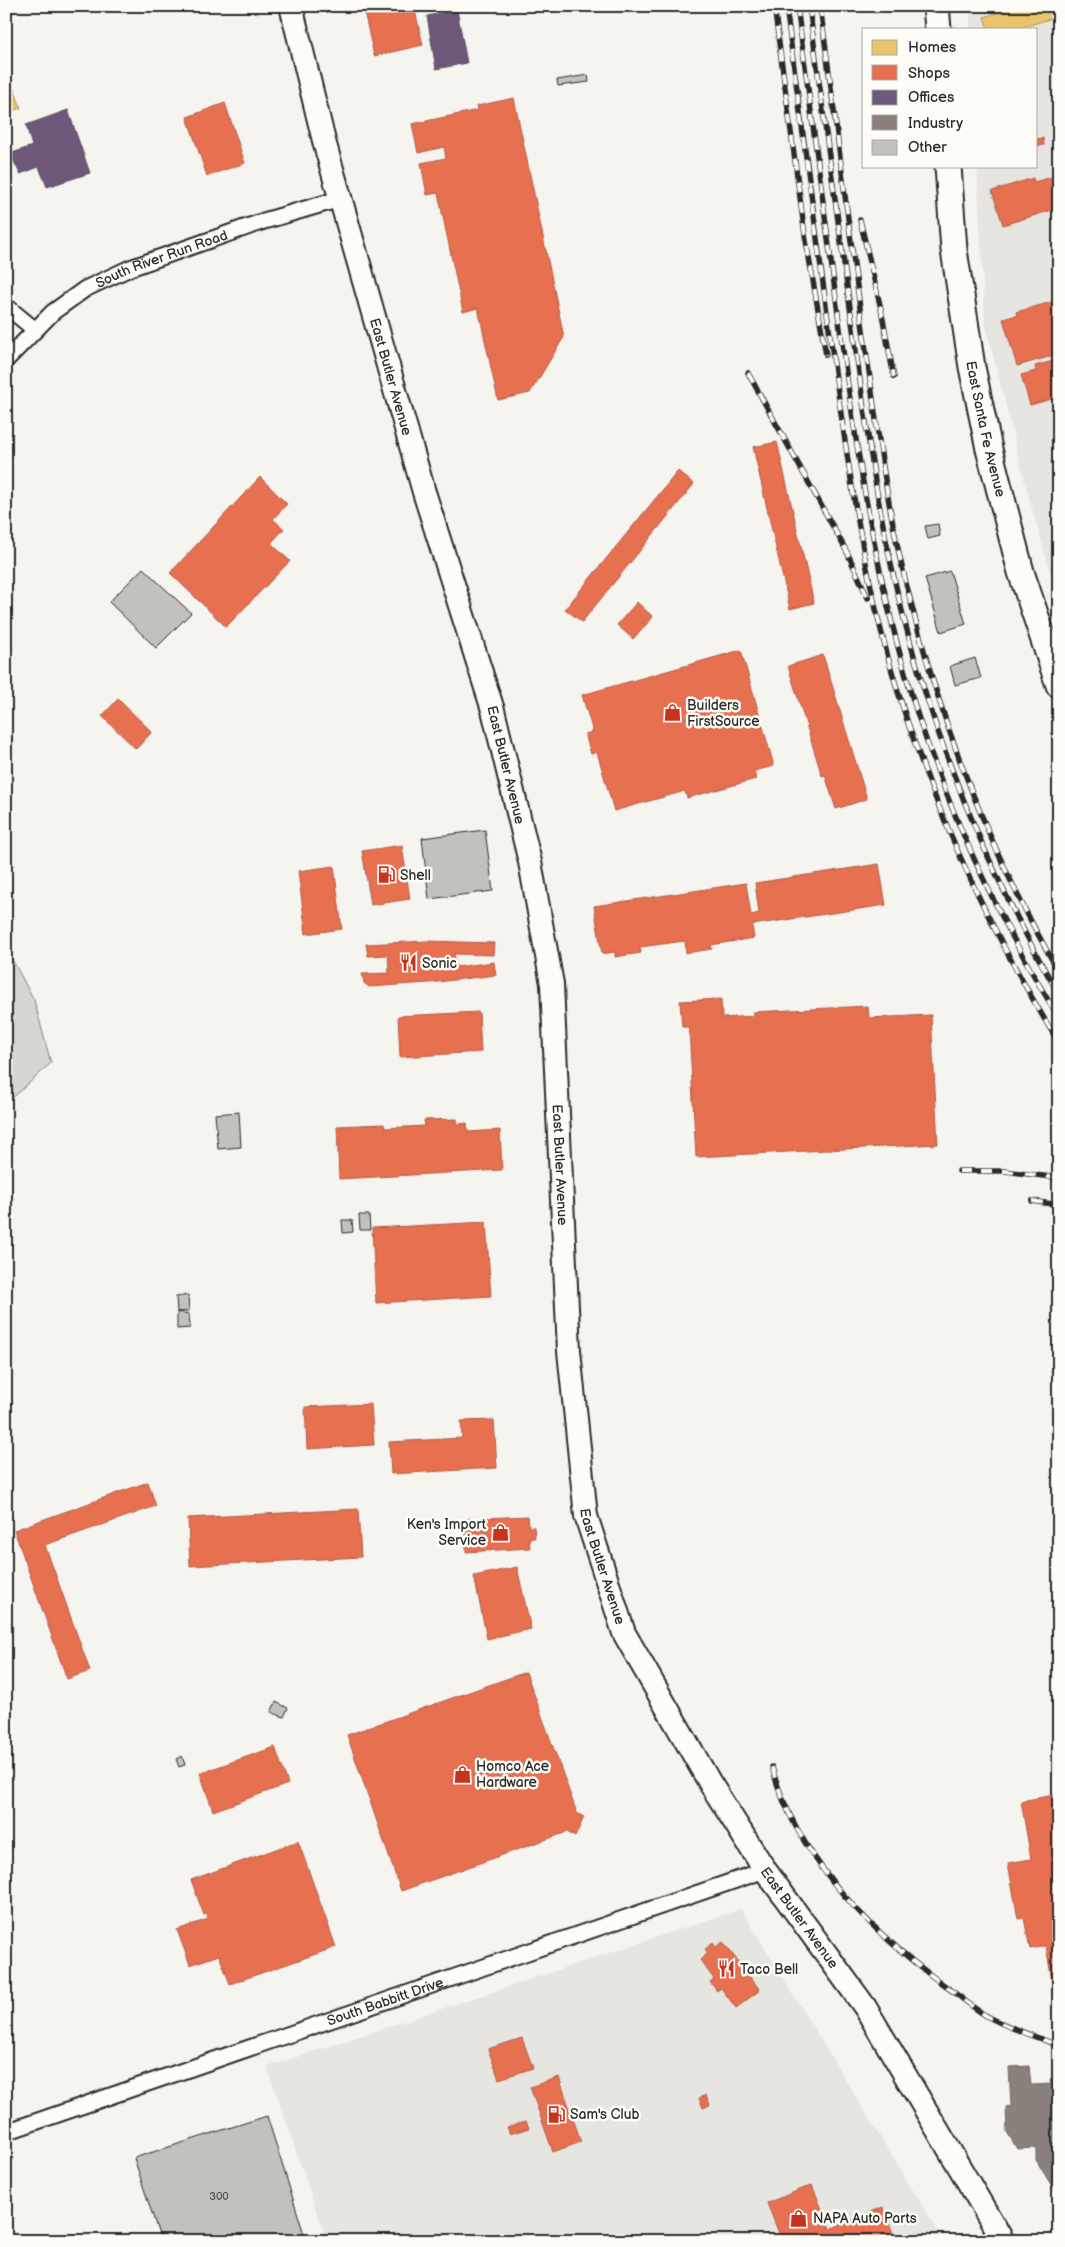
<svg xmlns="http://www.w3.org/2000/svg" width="1065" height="2247" viewBox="0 0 1065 2247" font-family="'Balsamiq Sans',sans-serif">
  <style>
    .built { fill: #e6e5e0 }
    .green { fill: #d7d6d2; stroke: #81807e }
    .homes { fill: #e9c46a; stroke: #b09657 }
    .shops { fill: #e76f51; stroke: #af5b46 }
    .offices { fill: #6d597a; stroke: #594b62 }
    .industry { fill: #8a817c; stroke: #6e6764 }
    .building { fill: #c2c1be; stroke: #2b2b2b }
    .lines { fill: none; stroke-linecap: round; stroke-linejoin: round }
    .street-casing { stroke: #2b2b2b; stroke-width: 19 }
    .secondary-casing { stroke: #2b2b2b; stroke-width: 26 }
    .primary-casing { stroke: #2b2b2b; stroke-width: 29 }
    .street { stroke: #fdfcf7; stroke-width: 15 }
    .secondary { stroke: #fdfcf7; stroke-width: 22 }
    .primary { stroke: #fdfcf7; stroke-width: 25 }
    .rail-casing { stroke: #2b2b2b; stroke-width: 5.5 }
    .rail { stroke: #fdfcf7; stroke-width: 4; stroke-dasharray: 11; stroke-linecap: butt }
    .labels { text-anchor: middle; stroke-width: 5; stroke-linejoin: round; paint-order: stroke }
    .number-label { font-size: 11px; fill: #515050 }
    .street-label { font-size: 14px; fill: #2b2b2b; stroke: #fdfcf7 }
    .poi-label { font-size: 14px; fill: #2b2b2b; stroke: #fdfcf7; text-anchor: start }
  </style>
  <rect width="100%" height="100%" fill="#f5f4ef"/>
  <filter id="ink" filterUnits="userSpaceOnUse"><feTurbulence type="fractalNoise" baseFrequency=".02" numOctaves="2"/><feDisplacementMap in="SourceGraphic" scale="10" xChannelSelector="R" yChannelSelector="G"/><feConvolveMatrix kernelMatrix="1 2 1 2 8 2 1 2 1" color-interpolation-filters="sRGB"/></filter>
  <g filter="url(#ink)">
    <!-- built -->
    <path class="built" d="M970,6H1059V603L1026,487L985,322L977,166H1036V29H970Z
      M741,1909L944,2241H327L267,2067Z"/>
    <!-- green -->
    <path class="green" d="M6,948L34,1000L51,1063L6,1104Z"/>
    <!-- homes -->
    <path class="homes" d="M1020,6H1059V16L1017,29H988L984,17Z
      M6,66L21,108L6,113Z"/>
    <!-- shops -->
    <path class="shops" d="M368,6H414L423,45L374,56L363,7Z
      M514,98L564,337L530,393L498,400L478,308L463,312L438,193L427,195L421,163L446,158L444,147L418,153L412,124L478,110L477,106Z
      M225,103L245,163L207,176L187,117Z
      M1043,138L1044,145L1037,146L1036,139Z
      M1052,177L1059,198V208L1003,225L992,191L1033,178L1034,182Z
      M1059,300V354L1017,366L1003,319L1017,315L1016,312Z
      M1057,360L1059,397L1030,405L1021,375L1036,371L1035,366Z
      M777,442L814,603L790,609L753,447Z
      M678,471L694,484L582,622L565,609Z
      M260,477L287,504L273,519L284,529L271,543L290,561L226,627L170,573Z
      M637,602L653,617L633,639L617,625Z
      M741,650L774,766L754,771L756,779L687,798L685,791L614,811L597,752L591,754L585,734L593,732L582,695Z
      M823,655L867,799L836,809L825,775L822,776L788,666Z
      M118,699L152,732L136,749L102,716Z
      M402,845L410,899L371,905L362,851Z
      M879,864L886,905L752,925L754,938L711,945L712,949L686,953L685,941L640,947L641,953L615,957V952L602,954L594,906L746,883L751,915L759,913L755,883Z
      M334,866L342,929L306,934L298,871Z
      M427,941L494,943L493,955L454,954L456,967L494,962L496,975L429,983L369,987L364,983L362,974L389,973L388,955L368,956L366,944Z
      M721,999L722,1018L753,1016V1012L868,1006L869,1018L931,1015L938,1144L696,1157L689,1027H682L680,1001Z
      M479,1012L481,1052L400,1057L398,1016Z
      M457,1119L458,1124L467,1123L468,1132L500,1130L502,1170L339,1179L337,1126L384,1124L385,1128L425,1126L424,1120Z
      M486,1222L491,1296L376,1303L372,1228Z
      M371,1404L374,1445L307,1449L305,1407Z
      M494,1420L497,1468L391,1474L389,1442L462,1438L461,1421Z
      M148,1482L156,1506L45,1545L90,1671L67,1679L14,1530Z
      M358,1509L361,1557L190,1566L188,1518Z
      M528,1516L529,1527H534L535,1538H529L530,1548L466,1552L464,1519Z
      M517,1567L531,1629L487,1639L474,1576Z
      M526,1672L577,1813L584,1817L575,1837L567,1832L401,1891L347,1735Z
      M275,1747L288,1784L213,1811L200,1773Z
      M1059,1794V1999H1055L1046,1946L1030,1949L1024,1918L1018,1919L1008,1863L1031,1859L1021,1801Z
      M298,1841L336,1947L230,1984L219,1955L190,1965L177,1930L208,1919L207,1914L204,1915L191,1880Z
      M723,1942L760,1990L736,2008L721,1988L717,1991L710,1982L714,1979L700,1960L708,1953L705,1949L713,1943L716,1947Z
      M522,2038L533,2068L499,2079L488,2049Z
      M559,2077L581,2142L553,2152L530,2087Z
      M706,2095L710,2105L703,2108L699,2098Z
      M526,2121L529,2128L510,2134L507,2127Z
      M812,2185L830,2229L883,2207L896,2241H782L767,2203Z"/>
    <!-- offices -->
    <path class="offices" d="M457,10L467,63L436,69L427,16Z
      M68,110L90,173L47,187L39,167L20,174L11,155L12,153L32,146L26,125Z"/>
    <!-- industry -->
    <path class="industry" d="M1029,2066L1031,2085L1051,2084L1050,2080L1059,2079V2198L1036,2160V2148L1017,2149L1007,2132L1006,2107L1011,2106L1009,2067Z"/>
    <!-- building -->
    <path class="building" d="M588,75L589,82L558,86L557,80Z
      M938,524L940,536L928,539L925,526Z
      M143,568L191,613L156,648L109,602Z
      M950,571L966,624L941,632L925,578Z
      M975,658L981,678L955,685L950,666Z
      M485,830L493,891L429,899L422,838Z
      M239,1112L241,1147L218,1149L215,1114Z
      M359,1215H369L370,1230H360Z
      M342,1220H352L353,1232L343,1233Z
      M188,1295L189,1311L177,1312L176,1297Z
      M177,1312L189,1314L190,1328L177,1329Z
      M276,1702L288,1708L284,1717L271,1712Z
      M182,1756L185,1765L179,1767L176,1759Z
      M267,2116L304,2234L284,2241H161L134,2158Z"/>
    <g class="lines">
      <defs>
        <g id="street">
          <path d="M6,306L34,329"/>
          <path id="s1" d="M6,360L53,312L85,289L130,268L264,221L340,199"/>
          <path id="s2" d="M6,2132L765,1870"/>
        </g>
        <g id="secondary">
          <path id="s3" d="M291,6L324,141L424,492L493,710L530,862L552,984L569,1351L586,1516L624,1633L710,1783L765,1870L865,2007L1003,2241"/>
        </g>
        <g id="primary">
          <path d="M936,6L938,29"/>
          <path id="s4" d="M948,166L954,250L972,367L989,449L1021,572L1059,685"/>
        </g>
      </defs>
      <!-- street casing -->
      <use href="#street" class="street-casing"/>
      <!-- secondary casing -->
      <use href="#secondary" class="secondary-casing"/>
      <!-- primary casing -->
      <use href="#primary" class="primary-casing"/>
      <!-- street -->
      <use href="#street" class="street"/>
      <!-- secondary -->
      <use href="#secondary" class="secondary"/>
      <!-- primary -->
      <use href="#primary" class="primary"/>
      <defs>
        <path id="rail" d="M774,6L805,235L826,355
          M786,6C800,116 815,226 830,335C845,445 860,555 889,661C925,791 988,929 1059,1043
          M797,6C811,111 825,216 839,321C857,455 877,587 918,716C953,821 1001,924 1059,1018
          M809,6C823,114 838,221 853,329C866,426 879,523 904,619C938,751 991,877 1059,995
          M820,6C837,128 851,250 869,371C879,440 888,511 905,579C938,716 988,850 1059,972
          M860,220L881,309L894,377
          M748,373L847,552L868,598
          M959,1171H1005L1059,1178
          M1032,1201L1059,1205
          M772,1767C797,1860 872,1933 948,1988C961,1997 972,2007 985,2015C1008,2028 1035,2036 1059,2046"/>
      </defs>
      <!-- rail casing -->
      <use href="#rail" class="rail-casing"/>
      <!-- rail -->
      <use href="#rail" class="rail"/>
    </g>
  </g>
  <!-- icons -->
  <defs>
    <symbol id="shop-bare" viewBox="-9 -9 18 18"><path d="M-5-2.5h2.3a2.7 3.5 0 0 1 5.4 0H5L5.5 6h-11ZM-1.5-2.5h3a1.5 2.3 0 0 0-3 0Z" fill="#c8321e" stroke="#fdfcf7" stroke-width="2.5" paint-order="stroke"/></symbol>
    <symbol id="fuel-bare" viewBox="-9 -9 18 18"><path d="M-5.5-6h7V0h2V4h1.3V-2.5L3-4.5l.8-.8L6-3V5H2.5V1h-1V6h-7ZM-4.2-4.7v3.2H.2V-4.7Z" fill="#c8321e" stroke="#fdfcf7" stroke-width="2.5" paint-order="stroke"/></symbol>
    <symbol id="restaurant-bare" viewBox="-9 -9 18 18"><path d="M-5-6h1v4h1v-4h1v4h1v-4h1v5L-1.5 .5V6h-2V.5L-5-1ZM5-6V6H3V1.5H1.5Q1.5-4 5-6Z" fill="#c8321e" stroke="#fdfcf7" stroke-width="2.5" paint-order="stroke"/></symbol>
  </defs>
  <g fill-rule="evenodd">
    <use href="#shop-bare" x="660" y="700" width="25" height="25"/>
    <use href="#fuel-bare" x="374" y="862" width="25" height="25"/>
    <use href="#restaurant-bare" x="396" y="950" width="25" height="25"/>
    <use href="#shop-bare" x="488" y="1520" width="25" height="25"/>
    <use href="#shop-bare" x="450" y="1762" width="25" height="25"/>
    <use href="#restaurant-bare" x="714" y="1956" width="25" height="25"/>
    <use href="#fuel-bare" x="544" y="2102" width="25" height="25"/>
    <use href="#shop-bare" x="786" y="2206" width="25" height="25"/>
  </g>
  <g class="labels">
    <!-- number labels -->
    <g class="number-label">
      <text x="219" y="2200">300</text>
    </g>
    <!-- street labels -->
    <g class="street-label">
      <text dy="5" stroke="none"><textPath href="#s1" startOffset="189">South River Run Road</textPath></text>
      <text dy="5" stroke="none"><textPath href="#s3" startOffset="384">East Butler Avenue</textPath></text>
      <text dy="5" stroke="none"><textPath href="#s4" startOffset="266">East Santa Fe Avenue</textPath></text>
      <text dy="5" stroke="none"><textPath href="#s3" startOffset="789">East Butler Avenue</textPath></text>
      <text dy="5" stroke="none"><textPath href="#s3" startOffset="1194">East Butler Avenue</textPath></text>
      <text dy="5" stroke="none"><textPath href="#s3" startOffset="1599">East Butler Avenue</textPath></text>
      <text dy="5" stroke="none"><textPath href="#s3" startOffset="2004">East Butler Avenue</textPath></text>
      <text dy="5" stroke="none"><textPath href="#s2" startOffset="401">South Babbitt Drive</textPath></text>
    </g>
    <!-- poi labels -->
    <g class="poi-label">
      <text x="687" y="710">Builders<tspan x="687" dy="16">FirstSource</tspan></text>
      <text x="400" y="880">Shell</text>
      <text x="422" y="968">Sonic</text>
      <text x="486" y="1529" text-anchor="end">Ken's Import<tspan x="486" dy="16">Service</tspan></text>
      <text x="476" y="1771">Homco Ace<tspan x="476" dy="16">Hardware</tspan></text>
      <text x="740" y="1974">Taco Bell</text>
      <text x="570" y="2119">Sam's Club</text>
      <text x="813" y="2223">NAPA Auto Parts</text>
    </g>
  </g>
  <!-- margin -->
  <rect width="1065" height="2247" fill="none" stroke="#fdfcf7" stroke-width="25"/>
  <rect x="12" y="12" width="1040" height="2222" fill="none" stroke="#2b2b2b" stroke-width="2" filter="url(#ink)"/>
  <!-- legend -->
  <rect x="862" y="28" width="175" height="140" fill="#fdfcf7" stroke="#a9a8a5"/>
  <rect x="872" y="40" width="25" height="15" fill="#e9c46a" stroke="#a9a8a5"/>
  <text x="908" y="52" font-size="15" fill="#2b2b2b">Homes</text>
  <rect x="872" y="65" width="25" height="15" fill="#e76f51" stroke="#a9a8a5"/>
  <text x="908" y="78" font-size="15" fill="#2b2b2b">Shops</text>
  <rect x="872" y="90" width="25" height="15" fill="#6d597a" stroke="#a9a8a5"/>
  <text x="908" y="102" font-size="15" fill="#2b2b2b">Offices</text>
  <rect x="872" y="115" width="25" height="15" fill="#8a817c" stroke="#a9a8a5"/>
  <text x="908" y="128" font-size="15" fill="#2b2b2b">Industry</text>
  <rect x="872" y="140" width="25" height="15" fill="#c2c1be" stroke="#a9a8a5"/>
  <text x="908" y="152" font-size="15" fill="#2b2b2b">Other</text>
</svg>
